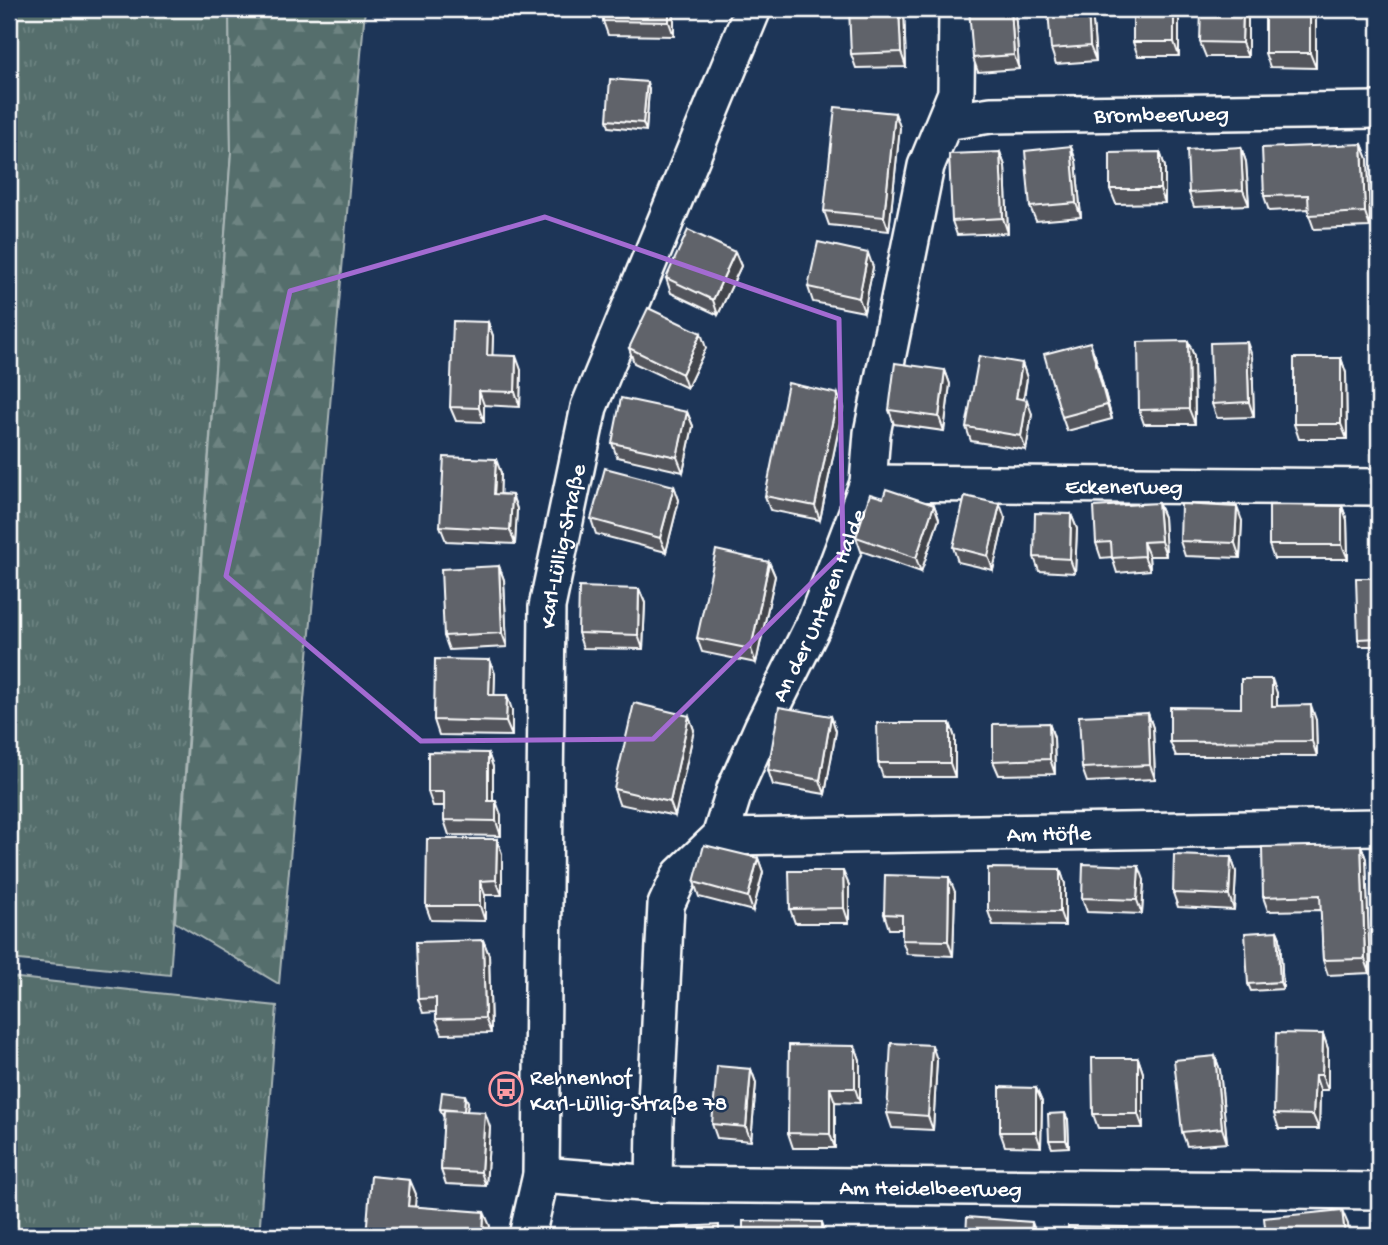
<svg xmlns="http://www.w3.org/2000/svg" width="1388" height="1245" viewBox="0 0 1388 1245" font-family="'Gochi Hand',sans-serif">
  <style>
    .grass { fill: url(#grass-tufts); stroke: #aab6b6; stroke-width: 2 }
    .forest { fill: url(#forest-firs); stroke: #aab6b6; stroke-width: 2 }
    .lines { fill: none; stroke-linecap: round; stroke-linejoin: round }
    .street-casing { stroke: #fff; stroke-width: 40 }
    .street { stroke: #1d3557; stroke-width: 35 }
    .wall { fill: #53555c; stroke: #fff; stroke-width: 2 }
    .shaded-wall { fill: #43454b; stroke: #fff; stroke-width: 2 }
    .building { fill: #60636b; stroke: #fff; stroke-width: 2 }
    .marked { fill: none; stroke: #a36bd2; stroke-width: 5; stroke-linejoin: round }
    .labels { text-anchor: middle; stroke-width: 5; stroke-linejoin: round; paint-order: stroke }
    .street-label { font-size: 23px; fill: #fff; stroke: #1d3557 }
    .poi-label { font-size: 23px; fill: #fff; stroke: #1d3557; text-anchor: start }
  </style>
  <defs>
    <pattern id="grass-tufts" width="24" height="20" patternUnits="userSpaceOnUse" patternTransform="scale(1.75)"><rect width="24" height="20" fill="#546e6c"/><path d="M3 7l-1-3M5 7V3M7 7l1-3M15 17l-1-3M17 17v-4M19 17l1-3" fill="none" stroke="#6e8482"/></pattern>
    <pattern id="forest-firs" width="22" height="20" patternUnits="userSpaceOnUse" patternTransform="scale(1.75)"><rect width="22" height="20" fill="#546e6c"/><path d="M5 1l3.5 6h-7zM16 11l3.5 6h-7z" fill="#6e8482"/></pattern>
  </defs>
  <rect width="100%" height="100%" fill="#1d3557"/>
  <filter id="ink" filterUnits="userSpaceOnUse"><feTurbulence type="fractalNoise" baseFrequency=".0143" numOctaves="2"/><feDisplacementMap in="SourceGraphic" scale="14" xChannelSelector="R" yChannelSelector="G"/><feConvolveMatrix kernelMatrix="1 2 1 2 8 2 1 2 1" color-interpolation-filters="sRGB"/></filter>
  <g filter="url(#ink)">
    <!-- grass -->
    <path class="grass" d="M9,9H229L231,152L170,975L9,959Z
      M9,977L277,1006L259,1236H9Z"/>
    <!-- forest -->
    <path class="forest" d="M229,9H365L279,984L175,922L231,152Z"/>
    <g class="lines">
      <defs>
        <g id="street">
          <path id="s1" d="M945,122L991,115L1379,110"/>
          <path id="s2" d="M868,483L1379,487"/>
          <path id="s3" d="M720,837L1379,827"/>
          <path id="s4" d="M541,1175L654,1184L1379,1191"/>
          <path id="s5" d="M654,1184L655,1123L666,905L680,875L720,837L735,789L762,728L816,620L868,483L872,433L926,166L956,93L957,9"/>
          <path id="s6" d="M527,1236L541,1175L547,607L589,407L753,9"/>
        </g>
      </defs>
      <!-- street casing -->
      <use href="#street" class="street-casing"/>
      <!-- street -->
      <use href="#street" class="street"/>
    </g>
    <!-- wall -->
    <path class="wall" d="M603,9H674V36L608,35L603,21Z
      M904,9L906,67L856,68L851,54Z
      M1015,9L1019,69L978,72L973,58Z
      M1092,9L1096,61L1056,64L1051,49Z
      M1133,9H1179V56H1138L1133,42Z
      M1248,9V57H1206L1200,42Z
      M1265,9H1316V68L1270,67L1265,53Z
      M649,89L646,131L609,127L607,120Z
      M895,113L900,127L889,231L829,225L824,211Z
      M1362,144L1368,159L1370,227L1314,229L1309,215V209L1269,211L1264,196Z
      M1241,147L1246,162L1249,205L1194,207L1189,193Z
      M1000,152L1005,166L1008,233L957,235L952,221Z
      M1160,152L1165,167V203L1116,204L1110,189Z
      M1076,161L1081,217L1036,221L1030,207Z
      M735,252L741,266L718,315L671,293L666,278Z
      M873,267L864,312L813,302L808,287Z
      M488,322L493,336L492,355L521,370L520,407L484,405V422L456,421L450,407Z
      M1188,341L1194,356L1195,424H1144L1139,410Z
      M629,348H706L687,388L634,363Z
      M1095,356L1112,419L1067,431L1062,417Z
      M1252,356L1254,417L1217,418L1212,404Z
      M1341,358L1346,373L1347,439H1299L1294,424Z
      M1022,363L1027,378L1024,399L1032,414L1026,450L971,441L966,427Z
      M945,370L950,384L944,431L894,424L889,410Z
      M843,408L820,520L770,510L765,496Z
      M687,412L693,426L683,472L617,457L612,443Z
      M501,473L500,494L512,495L517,509L515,544L446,541L440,526Z
      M674,486L679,500L666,552L596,534L591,519Z
      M883,498L934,505L939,519L921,572L861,551L856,537Z
      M1158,503L1164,517L1166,556H1149L1150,570L1117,573L1112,557L1101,558L1096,543Z
      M1342,506L1347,520L1348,559H1274L1269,545Z
      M1071,514L1077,529L1075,573L1039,571L1034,557Z
      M1005,518L993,570L958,562L953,547Z
      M1242,521L1240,558L1185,556L1180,541Z
      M769,562L775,576L756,663L702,652L697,638Z
      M499,566L504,580L507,647L449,650L444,636Z
      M1379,578V646H1360L1358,639Z
      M639,589L645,603L643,649L583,648L578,633Z
      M490,660L495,674L494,695L512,710V736L439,735L434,720Z
      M1277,693V706L1316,720L1317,756H1176L1170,742Z
      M1148,713L1153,728L1155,779L1087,782L1082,768Z
      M689,716L694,730L675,816L619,804L614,789Z
      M831,716L836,731L825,794L773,785L768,770Z
      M950,723L955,738V777H883L878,763Z
      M1049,723L1054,738L1055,774L999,775L993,761Z
      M488,753L493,767V801L501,815V836L449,835L444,820V806H433L428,792Z
      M497,839L502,854V895H485V921L431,920L426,906Z
      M1361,845L1366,859L1370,973L1328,975L1323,960L1321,910L1268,911L1263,897Z
      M1231,857L1236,872L1234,910L1178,907L1173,893Z
      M758,858L763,872L753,911L699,897L694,882Z
      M1060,869L1065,884V926L993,925L988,911Z
      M1144,880L1142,914L1087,912L1082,898Z
      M849,885V923H795L790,909Z
      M955,892L953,956L907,954L902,940V929H889L884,914Z
      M1277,931L1280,938L1283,989L1251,991L1248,984Z
      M483,940L489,955L491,1033L442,1034L436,1019V1012L423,1013L418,999Z
      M1323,1034L1328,1049V1090H1320L1319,1129H1279L1274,1114Z
      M855,1046L860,1060V1103L835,1102V1148H793L788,1133Z
      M1215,1056L1220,1070L1227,1143L1187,1146L1182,1132Z
      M1138,1058L1143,1073V1128H1098L1093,1114Z
      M937,1060L933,1130L892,1128L887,1113Z
      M751,1069L756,1083L751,1141L717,1138L712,1124Z
      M1036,1088L1042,1102L1041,1147L1005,1146L1000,1132Z
      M468,1102L467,1111L490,1127L486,1186L446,1184L441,1170L444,1116H443L440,1109Z
      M1068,1120L1069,1147L1052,1148L1049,1140Z"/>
    <!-- shaded-wall -->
    <path class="shaded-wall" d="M669,9H674V36L669,22Z
      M899,9H904L906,67L901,52Z
      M1011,9H1015L1019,69L1014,55Z
      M1088,9H1092L1096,61L1090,46Z
      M1174,9H1179V56L1174,42Z
      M1243,9H1248V57L1242,43Z
      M1310,9H1316V68L1310,53Z
      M647,82L649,89L646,131L643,123Z
      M895,113L900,127L889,231L884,217Z
      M1362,144L1368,159L1370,227L1365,212Z
      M1071,146L1076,161L1081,217L1076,203Z
      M1241,147L1246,162L1249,205L1243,190Z
      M1000,152L1005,166L1008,233L1003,218Z
      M1160,152L1165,167V203L1160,189Z
      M735,252L741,266L718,315L713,300Z
      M868,253L873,267L864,312L859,298Z
      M488,322L493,336L492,370L487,355Z
      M701,333L706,348L687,388L682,374Z
      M1188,341L1194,356L1195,424L1189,409Z
      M1090,342L1095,356L1112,419L1107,405Z
      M1247,342L1252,356L1254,417L1249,402Z
      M516,356L521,370L520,407L515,392Z
      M1341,358L1346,373L1347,439L1341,424Z
      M1022,363L1027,378L1021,412L1016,398Z
      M945,370L950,384L944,431L939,417Z
      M479,391L484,405V422L479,408Z
      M838,394L843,408L820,520L815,506Z
      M1027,400L1032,414L1026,450L1021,436Z
      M687,412L693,426L683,472L677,457Z
      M496,459L501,473L500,508L494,494Z
      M674,486L679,500L666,552L660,538Z
      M512,495L517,509L515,544L510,530Z
      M1158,503L1164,517L1166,556L1161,541Z
      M1000,504L1005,518L993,570L988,556Z
      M934,505L939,519L921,572L916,558Z
      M1342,506L1347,520L1348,559L1342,545Z
      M1237,507L1242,521L1240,558L1235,543Z
      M1071,514L1077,529L1075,573L1070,559Z
      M1143,542L1149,556L1150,570L1144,556Z
      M769,562L775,576L756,663L751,649Z
      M499,566L504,580L507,647L502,633Z
      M639,589L645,603L643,649L638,635Z
      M490,660L495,674L494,709L489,695Z
      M1272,679L1277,693V720L1272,706Z
      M507,695L512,710V736L506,722Z
      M1311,705L1316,720L1317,756L1312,741Z
      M1148,713L1153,728L1155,779L1150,765Z
      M689,716L694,730L675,816L670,802Z
      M831,716L836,731L825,794L820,780Z
      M950,723L955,738V777L950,763Z
      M1049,723L1054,738L1055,774L1050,759Z
      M488,753L493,767V815L488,801Z
      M496,801L501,815V836L496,821Z
      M497,839L502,854V895L496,880Z
      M1361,845L1366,859L1370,973L1365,959Z
      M1231,857L1236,872L1234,910L1229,895Z
      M758,858L763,872L753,911L748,897Z
      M1139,866L1144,880L1142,914L1137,900Z
      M1060,869L1065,884V926L1060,912Z
      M843,871L849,885V923L844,908Z
      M949,877L955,892L953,956L948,941Z
      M480,881L485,895V921L480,906Z
      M1277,931L1280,938L1283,989L1280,982Z
      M483,940L489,955L491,1033L485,1018Z
      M1323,1034L1328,1049V1090L1322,1075Z
      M932,1045L937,1060L933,1130L928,1116Z
      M855,1046L860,1060V1103L855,1088Z
      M1215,1056L1220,1070L1227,1143L1222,1128Z
      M1138,1058L1143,1073V1128L1138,1114Z
      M751,1069L756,1083L751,1141L746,1127Z
      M1315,1075L1320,1090L1319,1129L1313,1115Z
      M830,1088L835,1102V1148L830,1134Z
      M1036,1088L1042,1102L1041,1147L1036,1132Z
      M465,1095L468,1102L466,1119L464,1111Z
      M485,1112L490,1127L486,1186L481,1172Z
      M1065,1113L1068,1120L1069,1147L1066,1140Z
      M410,1180L416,1194L414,1220L408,1206Z
      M1342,1210L1348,1224L1349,1236H1345Z
      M484,1212L490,1226L489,1236H483Z
      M822,1222L827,1236H822Z
      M1032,1222L1037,1236H1031Z"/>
    <!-- building -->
    <path class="building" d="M603,9H669V22L603,21Z
      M849,9H899L901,52L851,54Z
      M969,9H1011L1014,55L973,58Z
      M1048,9H1088L1090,46L1051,49Z
      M1133,9H1174V42H1133Z
      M1201,9H1243L1242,43L1200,42Z
      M1265,9H1310V53H1265Z
      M610,79L647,82L643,123L607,120Z
      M835,107L895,113L884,217L824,211Z
      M1362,144L1365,212L1309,215L1308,195L1264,196L1262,148Z
      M1071,146L1076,203L1030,207L1025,151Z
      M1241,147L1243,190L1189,193L1187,150Z
      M1000,152L1003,218L952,221L949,154Z
      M1160,152V189H1110V153Z
      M688,230L735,252L713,300L666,278Z
      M818,242L868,253L859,298L808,287Z
      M648,308L701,333L682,374L629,348Z
      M453,321L488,322L487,355L516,356L515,392L479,391V408L450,407Z
      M1188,341L1189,409L1139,410L1138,342Z
      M1090,342L1107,405L1062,417L1044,354Z
      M1247,342L1249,402L1212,404L1210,343Z
      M979,356L1022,363L1016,398L1027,400L1021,436L966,427Z
      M1294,358H1341V424H1294Z
      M895,363L945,370L939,417L889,410Z
      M788,383L838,394L815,506L765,496Z
      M621,398L687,412L677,457L612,443Z
      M444,457L496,459L494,494L512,495L510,530L440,526Z
      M605,468L674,486L660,538L591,519Z
      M886,489L934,505L916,558L856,537L870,494L883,498Z
      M965,496L1000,504L988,556L953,547Z
      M1158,503L1161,541L1143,542L1144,556L1112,558L1111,542L1096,543L1094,507Z
      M1181,504L1237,507L1235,543L1180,541Z
      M1269,505L1342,506V545H1269Z
      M1035,513L1071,514L1070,559L1034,557Z
      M716,550L769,562L751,649L697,638Z
      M499,566L502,633L444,636L441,569Z
      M1356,578H1379V638L1358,639Z
      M579,587L639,589L638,635L578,633Z
      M435,659L490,660L489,695H507L506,722L434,720Z
      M1241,679H1272V706L1311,705L1312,741L1170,742V707L1241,708Z
      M634,703L689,716L670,802L614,789Z
      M779,707L831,716L820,780L768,770Z
      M1148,713L1150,765L1082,768L1079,716Z
      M877,723H950V763H878Z
      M1049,723L1050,759L993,761V724Z
      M428,752L488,753V801H496V821L444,820V792H428Z
      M427,839H497L496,880L480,881V906H426Z
      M704,845L758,858L748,897L694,882Z
      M1361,845L1365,959L1323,960L1320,895L1263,897L1262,847Z
      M1174,855L1231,857L1229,895L1173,893Z
      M1083,864L1139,866L1137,900L1082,898Z
      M988,868L1060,869V912L988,911Z
      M789,871H843L844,908L790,909Z
      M885,875L949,877L948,941L902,940V915L884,914Z
      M1277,931L1280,982L1248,984L1245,933Z
      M483,940L485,1018L436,1019V998L418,999L416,942Z
      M1276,1033L1323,1034L1322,1075H1315L1313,1115L1274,1114Z
      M891,1043L932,1045L928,1116L887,1113Z
      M789,1045L855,1046V1088H830V1134L788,1133Z
      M1215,1056L1222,1128L1182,1132L1174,1060Z
      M1092,1058H1138V1114H1093Z
      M717,1066L751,1069L746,1127L712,1124Z
      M1000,1087L1036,1088V1132H1000Z
      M442,1092L465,1095L464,1111L440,1109Z
      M444,1110L485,1112L481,1172L441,1170Z
      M1065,1113L1066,1140H1049L1048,1114Z
      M371,1176L410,1180L408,1206L484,1212L483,1236H366Z
      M1342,1210L1345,1236H1266L1264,1218Z
      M967,1217L1032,1222L1031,1236H966Z
      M743,1221L822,1222V1236H743Z
      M719,1225V1236H662L661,1228Z
      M1068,1226L1128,1227V1236H1068Z
      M644,1228V1236H620V1230Z
      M1167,1232L1224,1235V1236H1167Z"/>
  </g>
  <!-- marked area -->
  <path class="marked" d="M545,217L839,319L843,552L653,739L421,741L226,576L290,291Z"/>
  <!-- icons -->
  <defs>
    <symbol id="bus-ring" viewBox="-11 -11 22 22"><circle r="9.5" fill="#1d3557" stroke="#ff9aa2" stroke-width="1.5"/><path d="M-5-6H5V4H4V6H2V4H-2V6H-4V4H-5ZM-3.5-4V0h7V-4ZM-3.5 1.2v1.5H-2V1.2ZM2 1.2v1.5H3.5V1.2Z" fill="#ff9aa2"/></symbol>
  </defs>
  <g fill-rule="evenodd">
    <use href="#bus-ring" x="487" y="1070" width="38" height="38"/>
  </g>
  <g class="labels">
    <!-- street labels -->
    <g class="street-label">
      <text dy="8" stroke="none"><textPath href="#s1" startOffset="217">Brombeerweg</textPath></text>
      <text dy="8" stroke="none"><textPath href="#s2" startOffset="256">Eckenerweg</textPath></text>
      <text dy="8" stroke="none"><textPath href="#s6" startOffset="693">Karl-Lüllig-Straße</textPath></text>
      <text dy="8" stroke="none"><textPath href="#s5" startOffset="620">An der Unteren Halde</textPath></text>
      <text dy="8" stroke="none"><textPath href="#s3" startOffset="329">Am Höfle</textPath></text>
      <text dy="8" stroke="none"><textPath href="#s4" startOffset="390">Am Heidelbeerweg</textPath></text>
    </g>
    <!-- poi labels -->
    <g class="poi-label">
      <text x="530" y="1084">Rehnenhof<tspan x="530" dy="26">Karl-Lüllig-Straße 78</tspan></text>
    </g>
  </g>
  <!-- margin -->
  <rect width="1388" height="1245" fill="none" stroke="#1d3557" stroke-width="35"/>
  <rect x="18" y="18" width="1353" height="1210" fill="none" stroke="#fff" stroke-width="2.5" filter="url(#ink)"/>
</svg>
